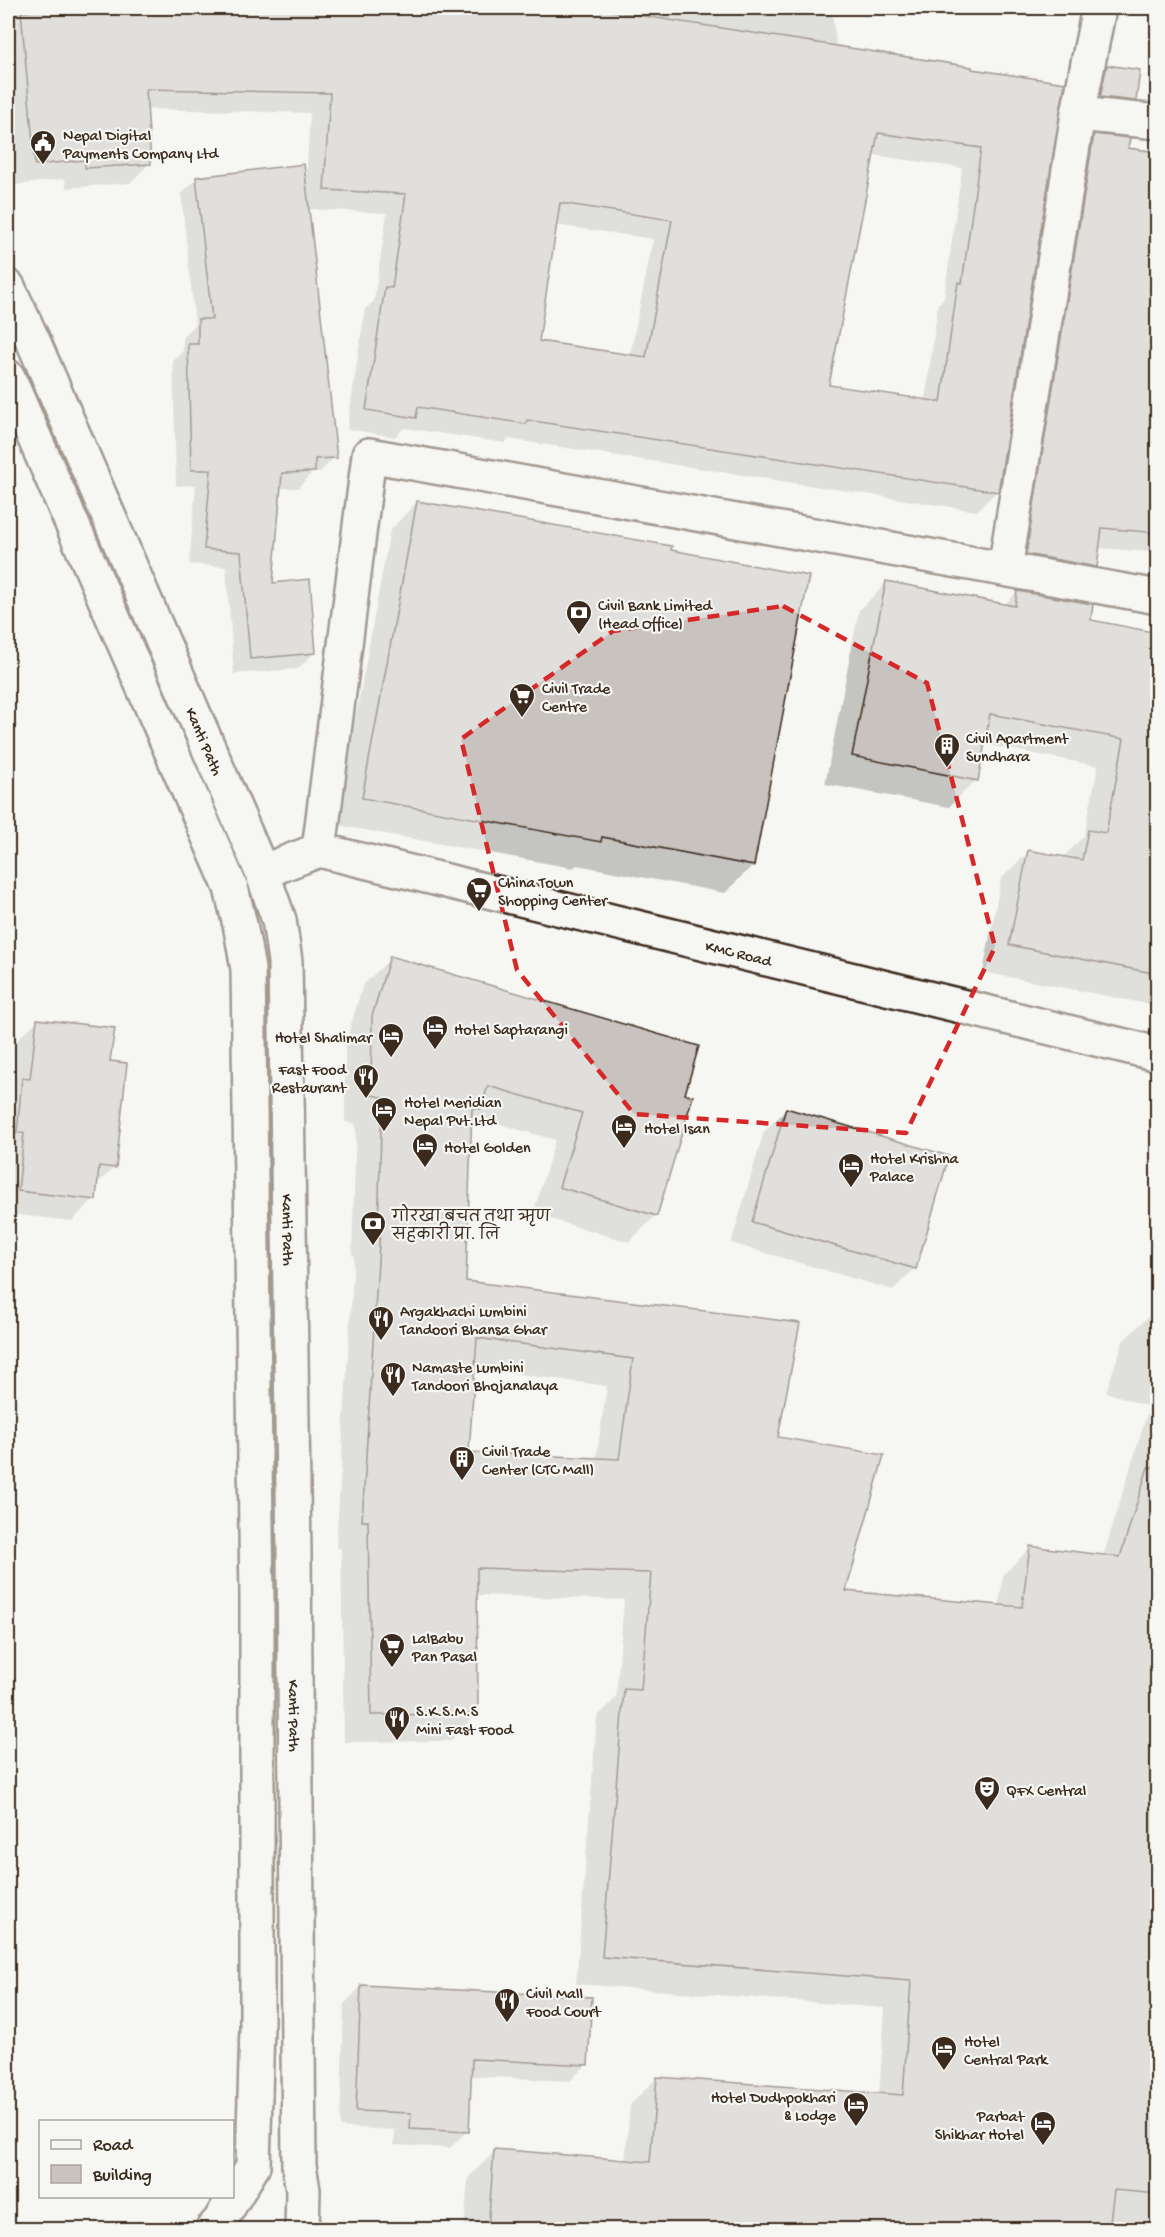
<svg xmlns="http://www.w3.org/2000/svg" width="1165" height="2237" viewBox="0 0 1165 2237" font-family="'Gochi Hand','Playpen Sans Deva',sans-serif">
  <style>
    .shadow { fill: #0003; fill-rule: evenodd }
    .building { fill: #c8c3be; stroke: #3b2a1e; stroke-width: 1.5; fill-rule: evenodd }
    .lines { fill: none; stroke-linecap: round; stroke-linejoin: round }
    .minor-casing { stroke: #3b2a1e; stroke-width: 38 }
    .primary-casing { stroke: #3b2a1e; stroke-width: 38 }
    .minor { stroke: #f6f6f2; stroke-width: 33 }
    .primary { stroke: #f6f6f2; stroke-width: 33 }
    .marked { fill: none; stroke: #d62828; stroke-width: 4.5; stroke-dasharray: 12 8; stroke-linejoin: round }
    .labels { text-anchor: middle; stroke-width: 4.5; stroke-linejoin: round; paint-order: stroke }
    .poi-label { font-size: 16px; fill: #3b2a1e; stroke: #f6f6f2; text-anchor: start }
    .street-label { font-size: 16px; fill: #3b2a1e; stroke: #f6f6f2 }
  </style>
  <rect width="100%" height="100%" fill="#f6f6f2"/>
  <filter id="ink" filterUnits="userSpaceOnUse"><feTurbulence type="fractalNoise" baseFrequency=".0167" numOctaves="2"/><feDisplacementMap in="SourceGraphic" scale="12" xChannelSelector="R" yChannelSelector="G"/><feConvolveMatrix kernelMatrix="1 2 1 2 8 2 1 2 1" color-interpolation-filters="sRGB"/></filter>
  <g filter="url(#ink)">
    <!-- shadow -->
    <path class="shadow" d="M8,8H832L842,98L1063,85L997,491L977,511L508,439L505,443L404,428L395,437L347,429L365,309L374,301L387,213L307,209L335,457L319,473H312L298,488H279L272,584L314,653L298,669L234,674L226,567L189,564L196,485L176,486L173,361L183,351V336L195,324L181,194L197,178L306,181L310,113L146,109L150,163L130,183L66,188L65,179L15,185L8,102ZM873,155L962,168L944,298L938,304L925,401L827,386ZM555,225L653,239L630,356L537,342Z
      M1107,67L1134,100L1127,108L1094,104L1100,74Z
      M1094,136L1127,149L1158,153V547L1152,552L1098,548L1096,566L1077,585L1008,573L1075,155Z
      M417,502L669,551L753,865L725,893L577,865L573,868L336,825L390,530Z
      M887,583L1004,605L1017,592L1089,621L1158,634V1006L983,972L1001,879L1028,852L1062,858L1084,836L1098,766L983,744L976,780L949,807L825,784L859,610Z
      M391,958L683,1095L656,1215L629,1242L533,1214L555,1140L472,1116L470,1118L465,1282L798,1325L776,1438L844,1592L999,1606L1003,1575L1030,1548L1103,1557L1149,1407L1106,1392L1123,1341L1151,1314L1158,1317V2223L1109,2219L1107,2230H464L468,2178L495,2151L625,2162L630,2105L657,2078L879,2095L885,2008L576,1984L597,1717L616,1698L624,1600L476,1595L477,1714L450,1741L344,1742L341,1548H336L354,1256H352L356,1124L345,1122V1044L363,985ZM474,1368L607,1386L596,1459L468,1454Z
      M38,1020L109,1062L114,1168L95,1186L94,1199L72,1221L8,1214V1095L10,1092L15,1042Z
      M786,1110L915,1268L893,1290L731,1243L764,1132Z
      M361,1987L587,2064L570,2081L470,2076L467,2131L450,2148L394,2145L395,2130L340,2127L344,2004Z"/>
    <!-- building -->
    <path class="building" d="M72,8H592L972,67V69L1065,83L998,492L527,420L526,424L418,407L416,418L366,410L385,287L392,288L406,194L324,190L330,93L146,89L151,164L85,168V160L35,165L21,12ZM878,133L981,148L962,283L958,282L941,402L829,385ZM560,203L672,220L646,357L539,341Z
      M1107,65L1140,70L1136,101L1100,97Z
      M1094,134L1130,138L1128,148L1158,152V533L1102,528L1097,567L1026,554Z
      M304,164L337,458L315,459V472L282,473L273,583L310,579L316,653L250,659L241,552L204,549L211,470H191L188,344H198V319H212L196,177Z
      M417,501L672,546L671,550L809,576L754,866L602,837L601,842L362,798Z
      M886,581L1015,606L1017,591L1093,604L1091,620L1158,633V974L1009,945L1028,850L1082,860L1088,830L1106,833L1124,739L990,714L978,781L852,756Z
      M390,956L699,1046L685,1094L693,1096L657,1216L559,1187L582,1113L488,1086L481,1109L472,1108L466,1281L800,1323L778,1437L884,1455L846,1591L1022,1607L1030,1546L1120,1557L1148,1467L1158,1468V2194L1114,2190L1109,2229H488L494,2149L650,2162L657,2077L903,2095L911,1981L602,1957L624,1689L641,1690L651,1573L477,1568L478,1714L371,1715L368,1521H362L380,1229H378L382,1097L371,1095L372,1016ZM477,1338L633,1359L619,1459L469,1452Z
      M37,1019L115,1028L110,1061L127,1063L116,1168L99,1166L96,1200L18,1191L24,1133H17L22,1078L30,1079Z
      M786,1108L949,1156L916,1269L752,1222Z
      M361,1985L592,1997L588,2065L472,2059L469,2132L410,2129L411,2113L356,2111Z"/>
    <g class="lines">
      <defs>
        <g id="minor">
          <path d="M1099,8L1078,114L1158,122"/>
          <path d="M1005,569L1078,114"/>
          <path d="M319,850L369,455L1158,597"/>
          <path id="s1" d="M319,850L1158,1054"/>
          <path d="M262,872L319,850"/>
        </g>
        <g id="primary">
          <path id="s2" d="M8,287L34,343L262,872L279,920L285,961L294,1553L299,2166L303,2190L302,2230"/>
          <path d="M8,377L231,888L241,929L248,969L257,1599V2027L253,2166L220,2221L212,2230"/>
        </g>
      </defs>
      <!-- minor casing -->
      <use href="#minor" class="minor-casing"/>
      <!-- primary casing -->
      <use href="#primary" class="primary-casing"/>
      <!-- minor -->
      <use href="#minor" class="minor"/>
      <!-- primary -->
      <use href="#primary" class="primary"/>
    </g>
  </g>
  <!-- marked area -->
  <path d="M0 0H1165V2237H0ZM783,606L927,683L995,947L906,1133L634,1114L517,970L461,739L613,631Z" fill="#f6f6f2" fill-opacity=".55" fill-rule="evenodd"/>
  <path class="marked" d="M783,606L927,683L995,947L906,1133L634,1114L517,970L461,739L613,631Z"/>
  <!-- icons -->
  <defs>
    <symbol id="civic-pin" viewBox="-11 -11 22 30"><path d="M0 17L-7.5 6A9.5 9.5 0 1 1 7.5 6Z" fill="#3b2a1e" stroke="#f6f6f2"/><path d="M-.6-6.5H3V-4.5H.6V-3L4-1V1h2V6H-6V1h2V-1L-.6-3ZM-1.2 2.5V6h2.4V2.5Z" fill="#fff"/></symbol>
    <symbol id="bank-pin" viewBox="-11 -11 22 30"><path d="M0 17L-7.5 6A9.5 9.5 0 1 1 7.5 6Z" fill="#3b2a1e" stroke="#f6f6f2"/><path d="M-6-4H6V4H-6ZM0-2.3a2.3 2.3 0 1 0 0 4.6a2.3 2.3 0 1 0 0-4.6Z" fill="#fff"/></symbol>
    <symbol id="supermarket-pin" viewBox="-11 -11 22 30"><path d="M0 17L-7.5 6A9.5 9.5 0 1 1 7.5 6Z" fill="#3b2a1e" stroke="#f6f6f2"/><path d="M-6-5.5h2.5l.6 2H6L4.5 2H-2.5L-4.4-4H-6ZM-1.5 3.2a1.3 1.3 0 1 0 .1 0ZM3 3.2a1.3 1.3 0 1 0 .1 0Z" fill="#fff"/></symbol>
    <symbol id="building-pin" viewBox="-11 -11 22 30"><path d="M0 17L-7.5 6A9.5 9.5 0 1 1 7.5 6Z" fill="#3b2a1e" stroke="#f6f6f2"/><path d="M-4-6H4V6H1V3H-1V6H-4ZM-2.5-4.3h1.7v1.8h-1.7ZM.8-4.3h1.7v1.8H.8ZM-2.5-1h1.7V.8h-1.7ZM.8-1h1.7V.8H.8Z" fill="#fff"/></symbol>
    <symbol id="hotel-pin" viewBox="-11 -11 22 30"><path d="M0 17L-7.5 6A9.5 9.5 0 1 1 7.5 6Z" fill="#3b2a1e" stroke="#f6f6f2"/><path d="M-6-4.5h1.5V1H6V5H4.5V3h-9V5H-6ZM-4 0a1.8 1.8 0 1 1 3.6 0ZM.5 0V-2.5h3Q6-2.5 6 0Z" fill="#fff"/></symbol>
    <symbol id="restaurant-pin" viewBox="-11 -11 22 30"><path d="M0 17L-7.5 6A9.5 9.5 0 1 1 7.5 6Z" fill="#3b2a1e" stroke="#f6f6f2"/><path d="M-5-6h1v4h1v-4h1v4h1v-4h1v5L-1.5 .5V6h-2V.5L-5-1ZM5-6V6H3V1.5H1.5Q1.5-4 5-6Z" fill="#fff"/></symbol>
    <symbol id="theatre-pin" viewBox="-11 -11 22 30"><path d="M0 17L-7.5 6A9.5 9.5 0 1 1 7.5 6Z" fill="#3b2a1e" stroke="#f6f6f2"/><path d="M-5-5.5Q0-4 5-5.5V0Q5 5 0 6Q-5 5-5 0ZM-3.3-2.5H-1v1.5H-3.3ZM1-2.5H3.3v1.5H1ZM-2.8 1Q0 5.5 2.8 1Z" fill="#fff"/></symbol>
  </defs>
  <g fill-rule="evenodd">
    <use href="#civic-pin" x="28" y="128" width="30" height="40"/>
    <use href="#bank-pin" x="564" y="598" width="30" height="40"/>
    <use href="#supermarket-pin" x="507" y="681" width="30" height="40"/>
    <use href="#building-pin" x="932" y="731" width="30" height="40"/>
    <use href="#supermarket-pin" x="464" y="875" width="30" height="40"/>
    <use href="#hotel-pin" x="420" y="1013" width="30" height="40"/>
    <use href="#hotel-pin" x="376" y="1021" width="30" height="40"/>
    <use href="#restaurant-pin" x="351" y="1062" width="30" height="40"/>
    <use href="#hotel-pin" x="369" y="1095" width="30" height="40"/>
    <use href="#hotel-pin" x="609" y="1112" width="30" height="40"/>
    <use href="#hotel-pin" x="410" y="1131" width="30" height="40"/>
    <use href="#hotel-pin" x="836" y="1151" width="30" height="40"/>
    <use href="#bank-pin" x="358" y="1209" width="30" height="40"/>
    <use href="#restaurant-pin" x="366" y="1304" width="30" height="40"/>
    <use href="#restaurant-pin" x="378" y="1360" width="30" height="40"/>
    <use href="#building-pin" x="447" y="1444" width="30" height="40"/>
    <use href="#supermarket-pin" x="377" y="1631" width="30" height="40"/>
    <use href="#restaurant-pin" x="382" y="1704" width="30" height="40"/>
    <use href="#theatre-pin" x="972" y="1774" width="30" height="40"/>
    <use href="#restaurant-pin" x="492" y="1986" width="30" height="40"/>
    <use href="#hotel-pin" x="929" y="2034" width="30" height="40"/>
    <use href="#hotel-pin" x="841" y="2090" width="30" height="40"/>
    <use href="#hotel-pin" x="1028" y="2109" width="30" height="40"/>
  </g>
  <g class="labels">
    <!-- poi labels -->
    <g class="poi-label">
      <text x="63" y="140">Nepal Digital<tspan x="63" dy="18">Payments Company Ltd</tspan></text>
      <text x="598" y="610">Civil Bank Limited<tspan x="598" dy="18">(Head Office)</tspan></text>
      <text x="542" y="693">Civil Trade<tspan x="542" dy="18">Centre</tspan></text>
      <text x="966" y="743">Civil Apartment<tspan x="966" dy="18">Sundhara</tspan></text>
      <text x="498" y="887">China Town<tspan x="498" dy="18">Shopping Center</tspan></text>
      <text x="454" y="1034">Hotel Saptarangi</text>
      <text x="372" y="1042" text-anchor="end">Hotel Shalimar</text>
      <text x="346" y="1074" text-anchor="end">Fast Food<tspan x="346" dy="18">Restaurant</tspan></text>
      <text x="404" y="1107">Hotel Meridian<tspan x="404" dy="18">Nepal Pvt.Ltd</tspan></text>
      <text x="644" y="1133">Hotel Isan</text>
      <text x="444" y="1152">Hotel Golden</text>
      <text x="870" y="1163">Hotel Krishna<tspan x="870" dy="18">Palace</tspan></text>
      <text x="392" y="1221">गोरखा बचत तथा ऋण<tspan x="392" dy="18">सहकारी प्रा. लि</tspan></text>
      <text x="400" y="1316">Argakhachi Lumbini<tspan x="400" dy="18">Tandoori Bhansa Ghar</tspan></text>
      <text x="412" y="1372">Namaste Lumbini<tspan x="412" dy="18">Tandoori Bhojanalaya</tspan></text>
      <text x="482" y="1456">Civil Trade<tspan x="482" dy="18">Center (CTC Mall)</tspan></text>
      <text x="412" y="1643">LalBabu<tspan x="412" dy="18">Pan Pasal</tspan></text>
      <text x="416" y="1716">S.K.S.M.S<tspan x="416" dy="18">Mini Fast Food</tspan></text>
      <text x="1006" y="1795">QFX Central</text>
      <text x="526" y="1998">Civil Mall<tspan x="526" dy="18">Food Court</tspan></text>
      <text x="964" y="2046">Hotel<tspan x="964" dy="18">Central Park</tspan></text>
      <text x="836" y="2102" text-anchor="end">Hotel Dudhpokhari<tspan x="836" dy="18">&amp; Lodge</tspan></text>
      <text x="1024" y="2121" text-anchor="end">Parbat<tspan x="1024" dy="18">Shikhar Hotel</tspan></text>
    </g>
    <!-- street labels -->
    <g class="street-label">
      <text dy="6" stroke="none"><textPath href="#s2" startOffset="495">Kanti Path</textPath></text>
      <text dy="6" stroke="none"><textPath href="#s1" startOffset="432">KMC Road</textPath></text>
      <text dy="6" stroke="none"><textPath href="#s2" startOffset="999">Kanti Path</textPath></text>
      <text dy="6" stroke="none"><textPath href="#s2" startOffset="1485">Kanti Path</textPath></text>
    </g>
  </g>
  <!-- margin -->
  <rect width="1165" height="2237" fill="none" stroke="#f6f6f2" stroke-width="30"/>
  <rect x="15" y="15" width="1135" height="2207" fill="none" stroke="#3b2a1e" stroke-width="2" filter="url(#ink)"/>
  <!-- legend -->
  <rect x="39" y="2120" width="195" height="78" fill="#f6f6f2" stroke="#aba49d" stroke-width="1.5"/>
  <rect x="51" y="2140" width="30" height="9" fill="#f6f6f2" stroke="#aba49d" stroke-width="1.5"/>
  <text x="93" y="2150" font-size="18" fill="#3b2a1e">Road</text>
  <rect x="51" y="2165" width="30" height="18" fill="#c8c3be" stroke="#aba49d" stroke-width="1.5"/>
  <text x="93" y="2180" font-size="18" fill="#3b2a1e">Building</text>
</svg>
